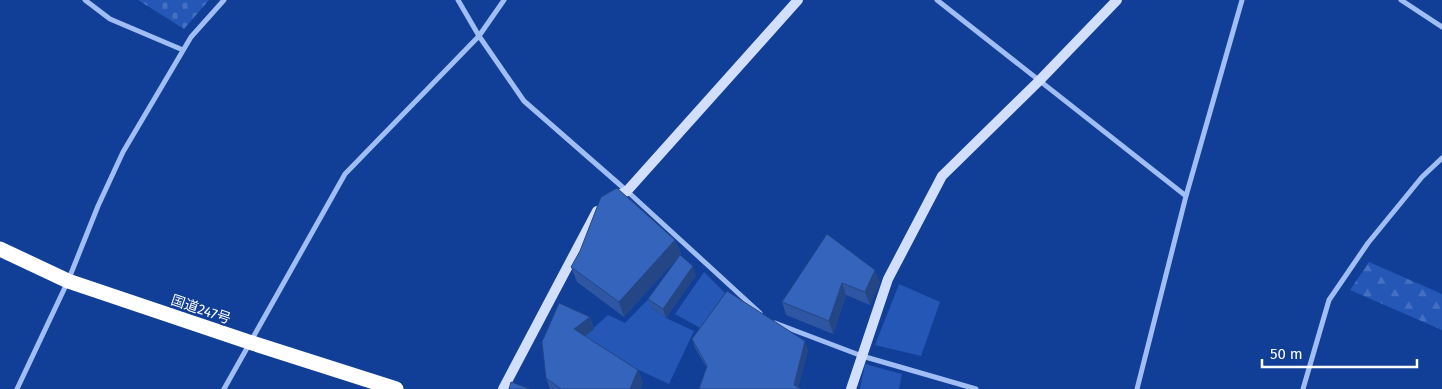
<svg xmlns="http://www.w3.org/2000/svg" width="1442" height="389" viewBox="0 0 1442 389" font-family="'Fira Sans','Noto Sans JP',sans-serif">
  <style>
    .forest { fill: url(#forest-firs) }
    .cemetery { fill: url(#cemetery-stones) }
    .green { fill: #2457b6 }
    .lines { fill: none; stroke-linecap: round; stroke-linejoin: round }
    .street { stroke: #a1bef4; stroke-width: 5 }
    .secondary { stroke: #d1dffd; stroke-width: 10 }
    .highway { stroke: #fff; stroke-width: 15 }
    .wall { fill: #2e56a3 }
    .shaded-wall { fill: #254684 }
    .building { fill: #3564bd; stroke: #254684 }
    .labels { text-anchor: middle; stroke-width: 4.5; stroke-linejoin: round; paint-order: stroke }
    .street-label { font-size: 14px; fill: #fff; stroke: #113e97 }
  </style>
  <defs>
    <pattern id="forest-firs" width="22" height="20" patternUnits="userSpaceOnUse" patternTransform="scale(1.25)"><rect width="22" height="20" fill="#2457b6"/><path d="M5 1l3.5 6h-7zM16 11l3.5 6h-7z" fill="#4570c1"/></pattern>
    <pattern id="cemetery-stones" width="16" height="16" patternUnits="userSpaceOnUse" patternTransform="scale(1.25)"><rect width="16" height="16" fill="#2457b6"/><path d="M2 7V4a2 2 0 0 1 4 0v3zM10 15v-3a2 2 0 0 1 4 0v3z" fill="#4570c1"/></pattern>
  </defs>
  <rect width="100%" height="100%" fill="#113e97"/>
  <!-- forest -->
  <path class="forest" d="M1369,262L1442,294V330L1350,290Z"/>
  <!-- cemetery -->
  <path class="cemetery" d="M138,0H209L184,29Z"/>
  <!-- green -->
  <path class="green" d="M704,272L725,293L700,328L675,314Z
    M899,284L940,302L921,356L875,345Z
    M659,288L652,308L666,318L694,331L669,384L578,342L608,315L625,323Z
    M865,364L902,374L899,389H860Z"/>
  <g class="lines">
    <!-- street -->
    <path class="street" d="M85,0L110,19L183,50
      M458,0L479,36L524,101L627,191L760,313
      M937,0L1186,196
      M1401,0L1442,27
      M775,323L862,356L976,389
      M17,389L68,281L98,206L123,152L191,37L224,0
      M224,389L345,174L479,36L504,0
      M1137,389L1186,196L1242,0
      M1303,389L1329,300L1368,243L1422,177L1442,158"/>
    <!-- secondary -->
    <path class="secondary" d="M611,199L627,191L798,0
      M503,389L597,211
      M851,389L888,279L942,176L1039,81L1117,0"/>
    <!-- highway -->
    <path class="highway" d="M0,249L68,281L249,342L396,389"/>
  </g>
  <!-- wall -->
  <path class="wall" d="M827,234L880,282L870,305L846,295L833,334L786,315L782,302Z
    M675,240L681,254L624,317L577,282L571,267Z
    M696,275L666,318L652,308L648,299Z
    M590,317L594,329L585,336L638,370L643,383L640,389H550L546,378Z
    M692,339L808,350L798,388L707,368L695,348Z"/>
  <!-- shaded-wall -->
  <path class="shaded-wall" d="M675,240L681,254L624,317L619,302Z
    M693,266L696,275L666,318L663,309Z
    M875,270L880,282L870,305L865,292Z
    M842,283L846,295L833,334L829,321Z
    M590,317L594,329L578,342L574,329Z
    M805,341L808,350L798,389L794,385Z
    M638,370L643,383L640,389H630Z"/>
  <!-- building -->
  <path class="building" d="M617,188L675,240L619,302L571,267L580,251L601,197Z
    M827,234L875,270L865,292L842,283L829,321L782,302Z
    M680,255L693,266L663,309L648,299Z
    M727,291L805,341L794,385L801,389H699L707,366L692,339Z
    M559,303L590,317L574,329L638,370L630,389H561L546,378L542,342Z
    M511,382L530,389H509Z"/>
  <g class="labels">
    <!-- street labels -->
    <g class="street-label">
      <text transform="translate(201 309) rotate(19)" y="5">国道247号</text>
    </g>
  </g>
  <!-- scale -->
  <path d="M1262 359v8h155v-8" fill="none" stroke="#ffffff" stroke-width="2.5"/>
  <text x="1270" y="359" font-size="15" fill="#ffffff" stroke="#113e97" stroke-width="4" paint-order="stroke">50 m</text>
</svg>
